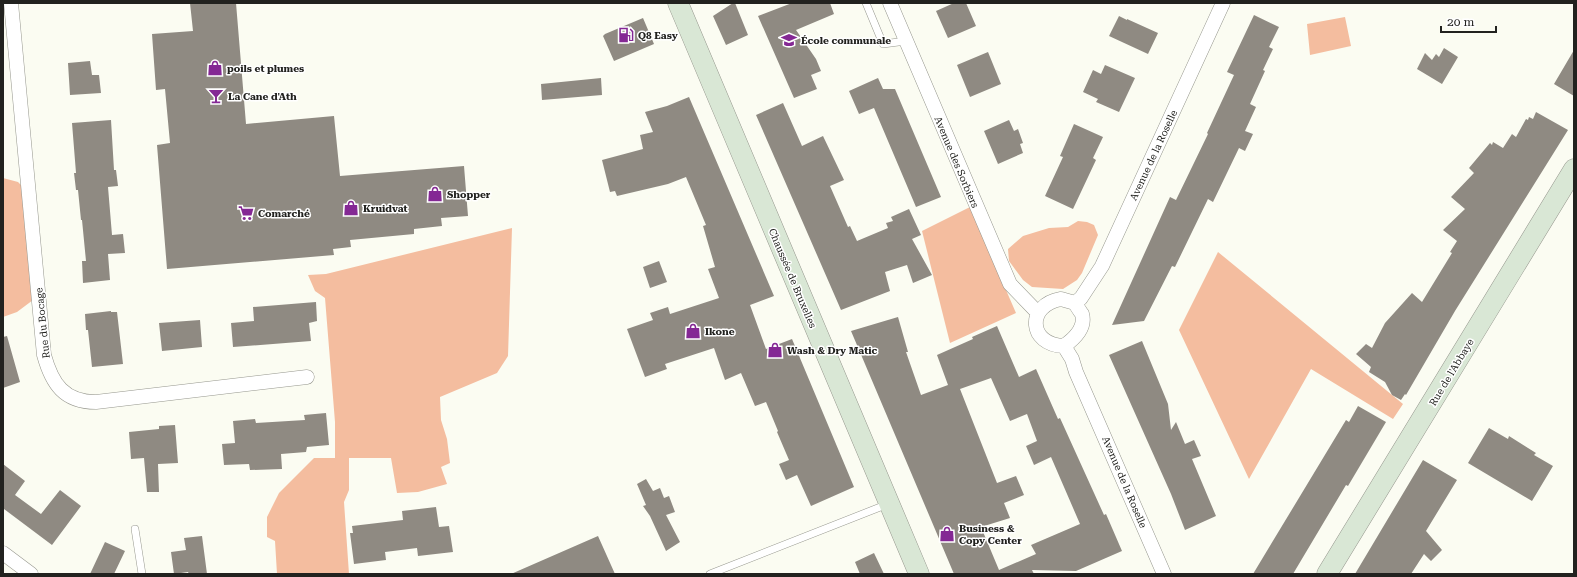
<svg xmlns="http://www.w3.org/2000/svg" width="1577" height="577" viewBox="0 0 1577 577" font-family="'Roboto Serif',serif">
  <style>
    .green { fill: #f4bd9f }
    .building { fill: #8f8a82; fill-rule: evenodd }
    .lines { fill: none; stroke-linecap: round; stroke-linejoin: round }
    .lane-casing { stroke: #96978e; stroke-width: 8 }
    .street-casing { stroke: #96978e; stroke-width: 15 }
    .secondary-casing { stroke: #96978e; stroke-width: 21 }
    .lane { stroke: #fff; stroke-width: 7 }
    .street { stroke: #fff; stroke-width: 14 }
    .secondary { stroke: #d9e7d5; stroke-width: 20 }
    .labels { text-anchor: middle; stroke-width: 3; stroke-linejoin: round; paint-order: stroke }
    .poi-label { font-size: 10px; font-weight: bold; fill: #22221f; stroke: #fff; text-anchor: start }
    .street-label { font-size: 10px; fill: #22221f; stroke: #fff }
  </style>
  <rect width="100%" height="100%" fill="#fbfcf2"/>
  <!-- green -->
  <path class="green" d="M1345,17L1351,46L1310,55L1307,24Z
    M3,178L18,182L29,193L33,300L17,312L3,317Z
    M970,207L1016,313L950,343L922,231Z
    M1078,221L1087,222L1094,225L1098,235L1082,273L1077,280L1063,289L1032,287L1023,280L1009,261L1008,249L1023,236L1049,228L1068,227Z
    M512,228L508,356L497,373L440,397L441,420L447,439L450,463L441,467L447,484L418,492L397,493L391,458H349V490L344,502L349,574H277L275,541L267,537V517L279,493L314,458H335V422L325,298L315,291L308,275L326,274Z
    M1218,252L1403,404L1393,419L1311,369L1249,479L1179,330Z"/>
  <!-- building -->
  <path class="building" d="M190,3H236L246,124L334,116L340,176L464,166L468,216L441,218L442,226L414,229V234L350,240L351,247L333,249L334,255L167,269L157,145L170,143L165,89L156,90L152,34L193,31Z
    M733,3H735L748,35L726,45L713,16Z
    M792,3H830L834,14L796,30L816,59L821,71L811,75L817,89L794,98L758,16Z
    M954,3H966L976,26L948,38L936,11Z
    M1254,15L1279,27L1269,47L1273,49L1263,70L1265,71L1250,104L1256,107L1245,131L1253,134L1245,151L1239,148L1213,202L1208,199L1175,267L1172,266L1144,321L1112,325L1170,197L1176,200L1208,134L1207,133L1234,75L1227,72Z
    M1119,16L1127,20V19L1158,33L1148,54L1109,36Z
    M643,18L654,44L614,61L603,36L605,34Z
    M1444,48L1458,57L1442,84L1417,69L1425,53L1432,60L1436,54L1439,57Z
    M1574,50V96L1554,84Z
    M988,52L1001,84L970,97L957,65Z
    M90,61L92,75H99L101,93L70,95L68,63Z
    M1105,65L1135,78L1119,112L1096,102L1098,99L1083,92L1093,70L1101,74Z
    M601,78L602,95L542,100L541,84Z
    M878,78L883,89H895L941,197L916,207L874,108L859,114L849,91Z
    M689,97L774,296L750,305L766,349L792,339L854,487L811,506L797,475L786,480L779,464L789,460L777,432L778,431L766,402L755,406L741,373L725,380L714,348L665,364L667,369L645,377L627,329L653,320L650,313L668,307L670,314L719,298L708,269L715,267L703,226L706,225L686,177L668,184L617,196L615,191L610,192L602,160L643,149L640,135L653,132L645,112L667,106Z
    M783,103L802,146L823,136L844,180L830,186L848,227L850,226L857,241L888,228L886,223L893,221L891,217L909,209L921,235L912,239L932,275L913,283L907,265L885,272L890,291L841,310L756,115Z
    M1536,112L1568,130L1455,311L1406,395L1405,394L1401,400L1392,395L1385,382L1369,372L1371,367L1356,354L1366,344L1372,348L1385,323L1412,293L1422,302L1452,253L1450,252L1457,241L1443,230L1465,209L1451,197L1474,173L1469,168L1490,143L1492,145L1493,142L1503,148L1512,134L1516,137L1526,119L1528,120L1529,117L1533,119Z
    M111,120L114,170H116L118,186L108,187L112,235L123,234L125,253L108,254L110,280L83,283L82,261H86L82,220H81L78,190H76L74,173H76L72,123Z
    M1009,120L1014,131L1018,129L1023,143L1020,144L1023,153L998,164L984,131Z
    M1074,124L1103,137L1093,158L1096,160L1073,209L1045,196L1063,157L1060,156Z
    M659,261L667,282L650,288L643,267Z
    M316,302L317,321L309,323L311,341L233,347L231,323L254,321L253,307Z
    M111,311V312H117L123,364L92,367L88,330H86L85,314Z
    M898,317L908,352H906L921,395L948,385L937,355L973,339L972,337L997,326L1019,377L1036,369L1058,419L1060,418L1104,515L1106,514L1122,551L1076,571L1032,570L1034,574H954L851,331ZM991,378L1010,421L1027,414L1037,441L1026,446L1034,465L1051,457L1080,524L1031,545L1036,554L999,570L981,527L1010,518L1004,503L1024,495L1016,476L997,483L960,389Z
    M200,320L202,347L162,351L159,323Z
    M7,336L20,382L3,388V337Z
    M1142,341L1168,404L1171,430L1176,422L1185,444L1194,440L1201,456L1192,459L1216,516L1185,530L1171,494L1109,355Z
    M1358,406L1386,422L1348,486L1346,485L1293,574H1253L1346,420L1349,422Z
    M326,413L329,445L307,447L306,452L281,454L282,469L250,470L249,464L224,465L222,444L235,443L233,421L255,419L256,423L305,420L304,415Z
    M175,425L178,463L158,464L159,492H147L144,458L131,459L129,432L159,429V426Z
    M1489,428L1508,439L1509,436L1536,453L1534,455L1553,466L1532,501L1468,463Z
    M1423,460L1457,480L1426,531L1442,550L1431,561L1424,554L1411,574H1355Z
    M3,464L25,481L15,495L41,514L60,490L81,506L52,545L4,509L3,510Z
    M646,479L653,491L660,488L664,498L669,496L675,512L666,515L680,542L666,551L650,516L643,506L646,505L637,484Z
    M436,507L439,527L449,526L453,552L418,556L417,548L385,552L386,560L354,564L350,533H353L352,526L403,520L402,511Z
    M202,536L207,574H189L188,572L174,574L171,552L186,550L184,538Z
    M598,536L615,574H511Z
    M105,542L125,551L114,574H90Z
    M874,553L884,574H860L855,562Z"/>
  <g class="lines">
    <defs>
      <path id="lane" d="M866,3L883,44L906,41
        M135,529L142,574
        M710,574L888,504"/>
      <path id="street" d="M11,3L44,355C52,384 64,402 96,402L307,377
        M890,3L1010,284L1038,313
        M1061,299L1075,303C1077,307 1080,311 1082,314C1086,328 1074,339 1064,346C1028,345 1026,305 1061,299Z
        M1075,303L1081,298L1102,266L1223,3
        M1064,346L1072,359L1076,372L1164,574
        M3,553L31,574"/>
      <path id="secondary" d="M678,3L919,574
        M1327,574L1574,169"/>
    </defs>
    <!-- lane casing -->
    <use href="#lane" class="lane-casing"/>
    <!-- street casing -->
    <use href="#street" class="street-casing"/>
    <!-- secondary casing -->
    <use href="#secondary" class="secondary-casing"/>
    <!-- lane -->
    <use href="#lane" class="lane"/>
    <!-- street -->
    <use href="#street" class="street"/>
    <!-- secondary -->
    <use href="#secondary" class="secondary"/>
  </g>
  <!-- icons -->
  <defs>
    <symbol id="fuel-bare" viewBox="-9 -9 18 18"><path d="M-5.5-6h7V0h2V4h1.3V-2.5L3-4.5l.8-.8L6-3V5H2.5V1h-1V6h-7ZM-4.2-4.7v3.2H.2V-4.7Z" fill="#842894" stroke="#fff" stroke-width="2.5" paint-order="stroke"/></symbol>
    <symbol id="school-bare" viewBox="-9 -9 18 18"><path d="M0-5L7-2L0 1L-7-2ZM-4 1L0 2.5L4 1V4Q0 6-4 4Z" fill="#842894" stroke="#fff" stroke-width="2.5" paint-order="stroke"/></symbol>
    <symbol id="shop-bare" viewBox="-9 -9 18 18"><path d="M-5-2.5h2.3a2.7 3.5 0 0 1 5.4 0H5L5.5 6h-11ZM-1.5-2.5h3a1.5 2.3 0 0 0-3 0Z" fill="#842894" stroke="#fff" stroke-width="2.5" paint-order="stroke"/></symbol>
    <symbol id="bar-bare" viewBox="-9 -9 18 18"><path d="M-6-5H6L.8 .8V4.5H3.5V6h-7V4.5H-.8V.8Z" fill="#842894" stroke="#fff" stroke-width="2.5" paint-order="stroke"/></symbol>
    <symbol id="supermarket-bare" viewBox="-9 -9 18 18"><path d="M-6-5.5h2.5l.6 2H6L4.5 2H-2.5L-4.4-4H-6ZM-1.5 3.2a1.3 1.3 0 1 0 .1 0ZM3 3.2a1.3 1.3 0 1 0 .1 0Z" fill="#842894" stroke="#fff" stroke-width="2.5" paint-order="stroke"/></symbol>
  </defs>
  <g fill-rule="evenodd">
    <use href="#fuel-bare" x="615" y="24" width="22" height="22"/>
    <use href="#school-bare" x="778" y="29" width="22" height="22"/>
    <use href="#shop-bare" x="204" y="57" width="22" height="22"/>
    <use href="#bar-bare" x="205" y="85" width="22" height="22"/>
    <use href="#shop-bare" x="424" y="183" width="22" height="22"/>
    <use href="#shop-bare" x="340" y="197" width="22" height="22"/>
    <use href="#supermarket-bare" x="235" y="202" width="22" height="22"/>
    <use href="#shop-bare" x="682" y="320" width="22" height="22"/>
    <use href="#shop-bare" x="764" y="339" width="22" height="22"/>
    <use href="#shop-bare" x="936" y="523" width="22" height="22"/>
  </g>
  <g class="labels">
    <!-- poi labels -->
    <g class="poi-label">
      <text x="638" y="39">Q8 Easy</text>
      <text x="801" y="44">École communale</text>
      <text x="227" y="72">poils et plumes</text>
      <text x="228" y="100">La Cane d'Ath</text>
      <text x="447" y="198">Shopper</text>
      <text x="363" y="212">Kruidvat</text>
      <text x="258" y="217">Comarché</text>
      <text x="705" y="335">Ikone</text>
      <text x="787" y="354">Wash &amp; Dry Matic</text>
      <text x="959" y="532">Business &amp;<tspan x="959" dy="12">Copy Center</tspan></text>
    </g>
    <!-- street labels -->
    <g class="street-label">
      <text transform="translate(1153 155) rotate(-65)" y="4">Avenue de la Roselle</text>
      <text transform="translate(957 162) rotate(67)" y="4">Avenue des Sorbiers</text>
      <text transform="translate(793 278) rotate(67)" y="4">Chaussée de Bruxelles</text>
      <text transform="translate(42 323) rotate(-96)" y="4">Rue du Bocage</text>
      <text transform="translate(1451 372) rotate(-59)" y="4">Rue de l'Abbaye</text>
      <text transform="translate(1125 482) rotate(67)" y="4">Avenue de la Roselle</text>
    </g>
  </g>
  <!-- border -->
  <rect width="1577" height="577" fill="none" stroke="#22221f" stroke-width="8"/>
  <!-- scale -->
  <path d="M1441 26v6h55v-6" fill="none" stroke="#22221f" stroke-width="2"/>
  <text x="1447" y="26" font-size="12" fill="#22221f" stroke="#ffffff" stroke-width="3" paint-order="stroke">20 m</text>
</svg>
